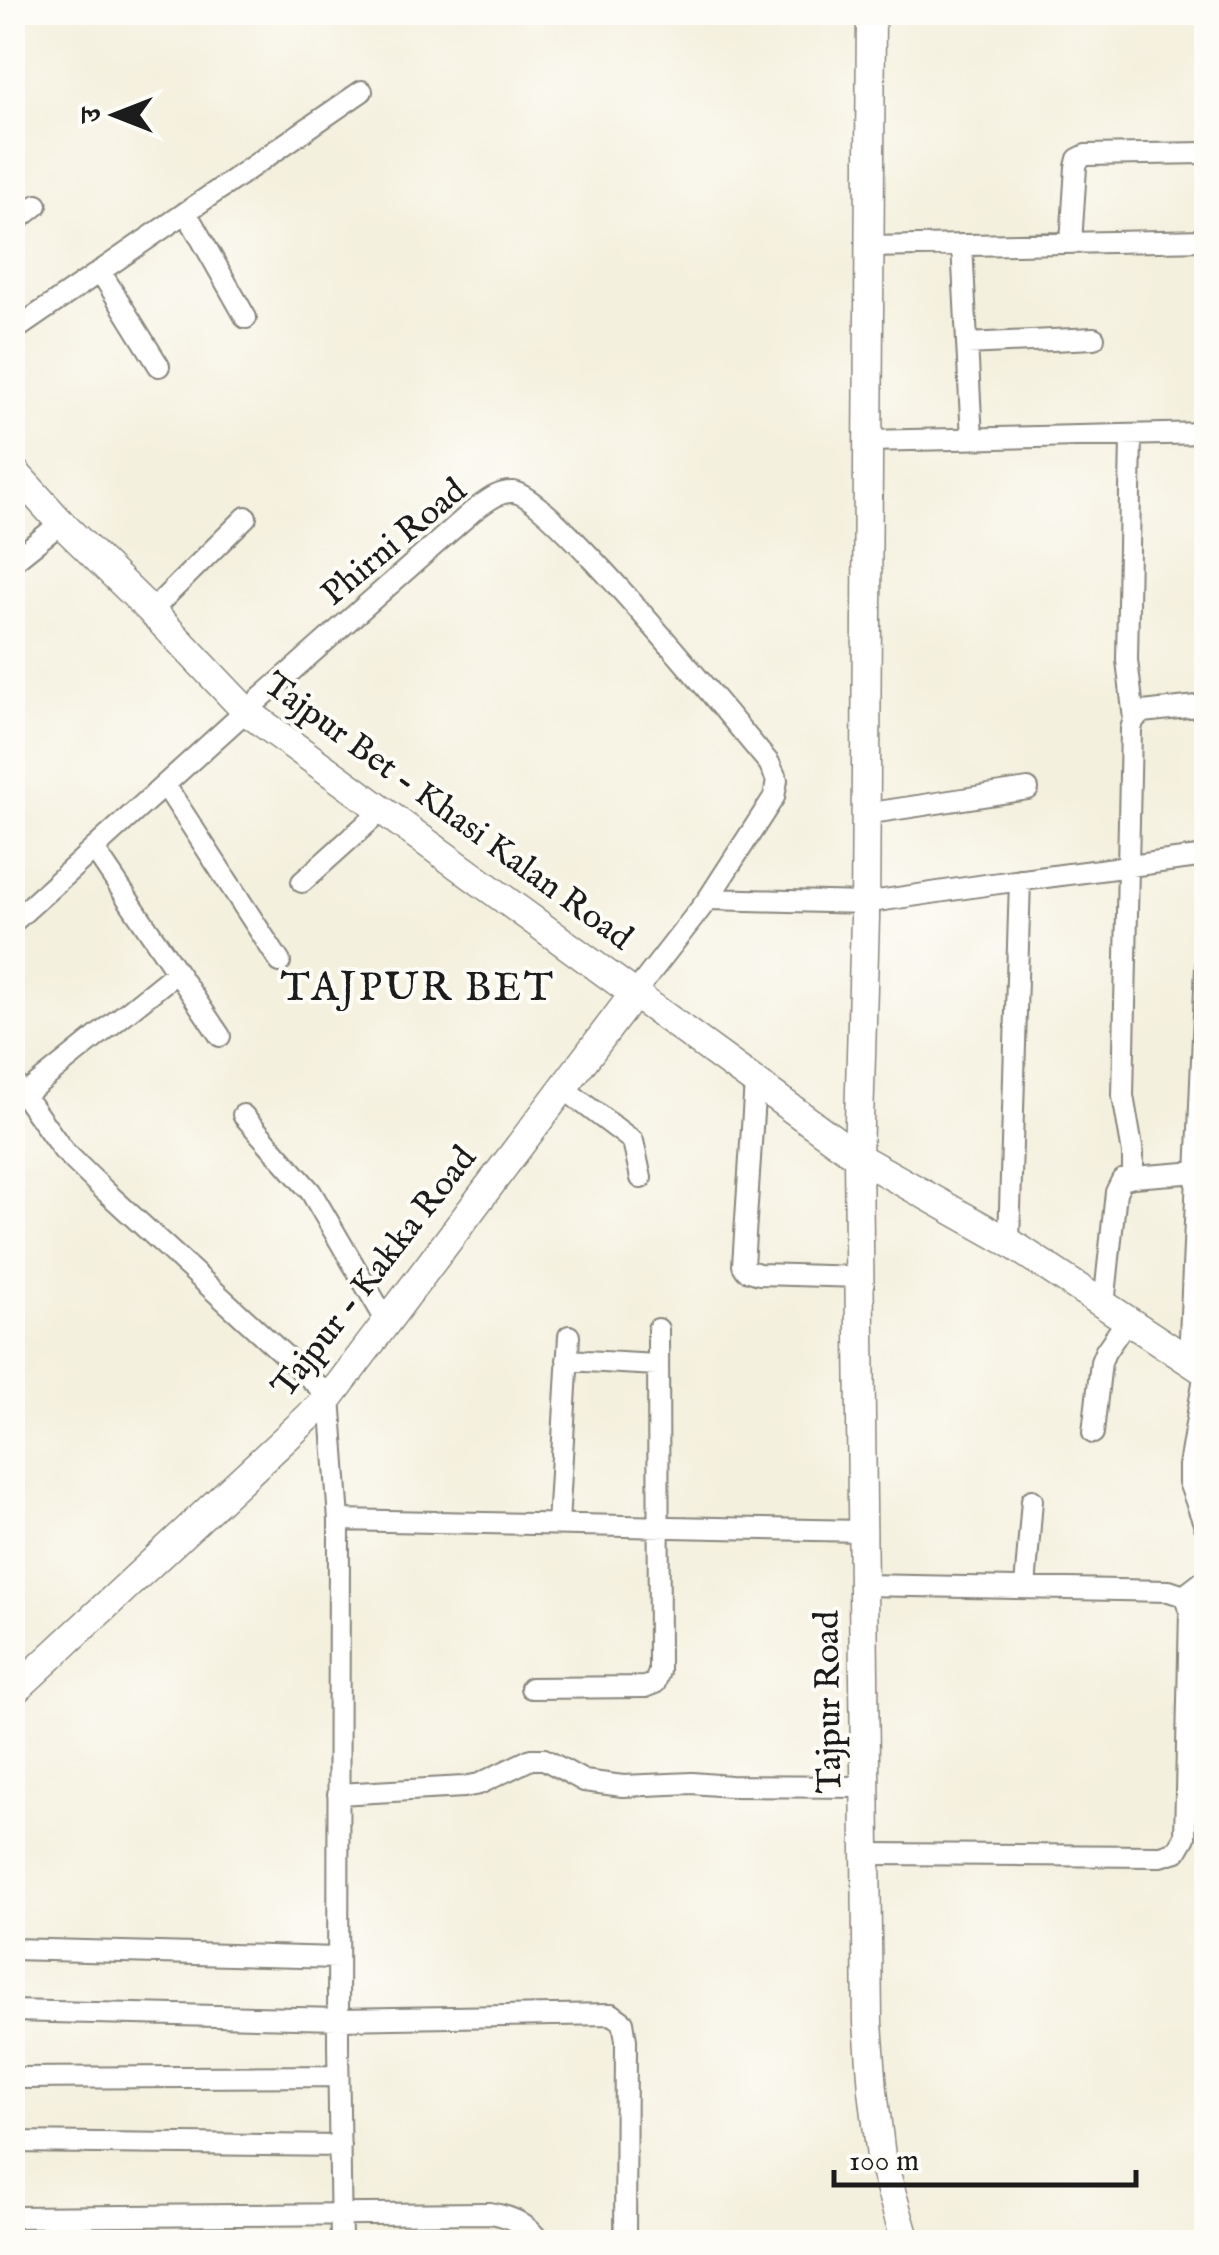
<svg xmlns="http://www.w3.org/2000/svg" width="1219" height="2255" viewBox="0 0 1219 2255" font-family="'IM FELL English','Noto Serif Devanagari',serif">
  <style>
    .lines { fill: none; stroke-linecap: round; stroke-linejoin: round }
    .street-casing { stroke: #88867d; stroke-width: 24 }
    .secondary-casing { stroke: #88867d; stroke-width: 31 }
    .street { stroke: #fff; stroke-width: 20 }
    .secondary { stroke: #fff; stroke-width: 28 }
    .labels { text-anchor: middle; stroke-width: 8; stroke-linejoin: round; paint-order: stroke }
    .street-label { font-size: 35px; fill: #1c1c1c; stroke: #fdfcf7 }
    .quarter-label { font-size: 40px; letter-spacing: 2.5px; fill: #1c1c1c; stroke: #fdfcf7 }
  </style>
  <rect width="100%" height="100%" fill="#fdfcf7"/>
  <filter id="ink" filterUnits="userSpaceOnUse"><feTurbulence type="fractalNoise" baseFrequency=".01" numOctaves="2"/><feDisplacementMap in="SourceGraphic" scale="20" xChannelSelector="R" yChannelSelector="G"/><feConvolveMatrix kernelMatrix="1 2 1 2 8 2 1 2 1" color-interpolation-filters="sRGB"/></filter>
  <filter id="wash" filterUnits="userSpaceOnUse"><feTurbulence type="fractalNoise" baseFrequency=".0048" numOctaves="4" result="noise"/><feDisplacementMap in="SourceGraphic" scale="40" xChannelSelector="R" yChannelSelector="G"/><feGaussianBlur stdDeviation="2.25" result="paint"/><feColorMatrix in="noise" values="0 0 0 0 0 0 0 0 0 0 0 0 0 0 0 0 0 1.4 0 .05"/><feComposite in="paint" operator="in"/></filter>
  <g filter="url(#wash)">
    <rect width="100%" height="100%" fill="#f4f0de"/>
  </g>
  <g filter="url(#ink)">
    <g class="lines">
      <defs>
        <path id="street" d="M186,212L246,318
          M12,225L37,205
          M1071,243L1076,167L1078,159L1086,155L1206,153
          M962,245L972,439
          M869,247L1206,240
          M100,271L159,366
          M12,332L362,91
          M967,344L1094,338
          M1131,436L1127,660L1134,719
          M868,441L1206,433
          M12,562L61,523
          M151,611L246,517
          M165,785L280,962
          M865,814L1028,789
          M94,849L220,1036
          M302,882L382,810
          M708,899L864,903L992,884L1206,856
          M12,923L246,711L473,511C485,503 497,491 513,492C550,495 734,722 769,763L777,780L774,797L708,899L634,994
          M12,1079L63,1150L104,1190L330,1397L339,1520L338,2044L341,2242
          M755,1082L743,1265L746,1270L759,1274L860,1277
          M563,1088L633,1141L641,1178
          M24,1095L177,972
          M243,1115L311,1192L387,1322
          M1133,1177V1153L1123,1096L1131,729L1134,719L1143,712L1206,705
          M1009,1242L1020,880
          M1104,1305L1116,1192L1122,1180L1133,1177L1198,1172
          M567,1360L657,1365
          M1189,1361L1206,966
          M1205,1371L1189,1466V1482L1206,1529
          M1093,1433L1101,1362L1105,1352L1127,1320
          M339,1520L863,1531
          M558,1524L569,1336
          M863,1585L1169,1591L1184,1596L1190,1611L1185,1837L1177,1851L1161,1856L866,1854
          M1025,1588L1032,1500
          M1184,1596L1206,1579
          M531,1688L645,1687L655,1683L659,1671L658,1329
          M338,1794L464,1787L479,1784L531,1759H544L584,1781L623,1786L692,1783L730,1786L866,1787
          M12,1949L338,1958
          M12,2011L338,2019L612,2014L623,2022L626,2040L625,2242
          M12,2078L338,2076
          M12,2142L340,2146
          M12,2217L490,2213C513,2217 527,2224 540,2242"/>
        <path id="secondary" d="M871,12L865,918L858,1157L868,2023L873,2090L881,2157L906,2242
          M12,469L61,523L151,611L246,711L858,1157L1009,1242L1206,1372
          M12,1693L330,1397L634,994"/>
      </defs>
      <!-- street casing -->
      <use href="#street" class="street-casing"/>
      <!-- secondary casing -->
      <use href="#secondary" class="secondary-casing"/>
      <!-- street -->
      <use href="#street" class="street"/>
      <!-- secondary -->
      <use href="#secondary" class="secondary"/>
    </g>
  </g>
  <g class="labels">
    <!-- street labels -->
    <g class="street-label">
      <text transform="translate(393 541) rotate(-40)" y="12">Phirni Road</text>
      <text transform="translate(449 810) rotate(36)" y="12">Tajpur Bet - Khasi Kalan Road</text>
      <text transform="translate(373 1271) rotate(-52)" y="12">Tajpur - Kakka Road</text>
      <text transform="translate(827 1702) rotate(-91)" y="12">Tajpur Road</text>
    </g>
    <!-- quarter labels -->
    <g class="quarter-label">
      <text x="418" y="1000">TAJPUR BET</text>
    </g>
  </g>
  <!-- margin -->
  <rect width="1219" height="2255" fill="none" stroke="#fdfcf7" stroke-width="50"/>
  <!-- north arrow -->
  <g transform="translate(115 115) rotate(270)" stroke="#fdfcf7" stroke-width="8" paint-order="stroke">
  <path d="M0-8L18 38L0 25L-18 38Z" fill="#1c1c1c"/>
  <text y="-15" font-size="28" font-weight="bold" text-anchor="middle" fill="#1c1c1c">उ</text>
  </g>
  <!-- scale -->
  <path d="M834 2170v15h302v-15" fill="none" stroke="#1c1c1c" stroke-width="5"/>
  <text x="849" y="2170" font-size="30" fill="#1c1c1c" stroke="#fdfcf7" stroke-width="8" paint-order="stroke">100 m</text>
</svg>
